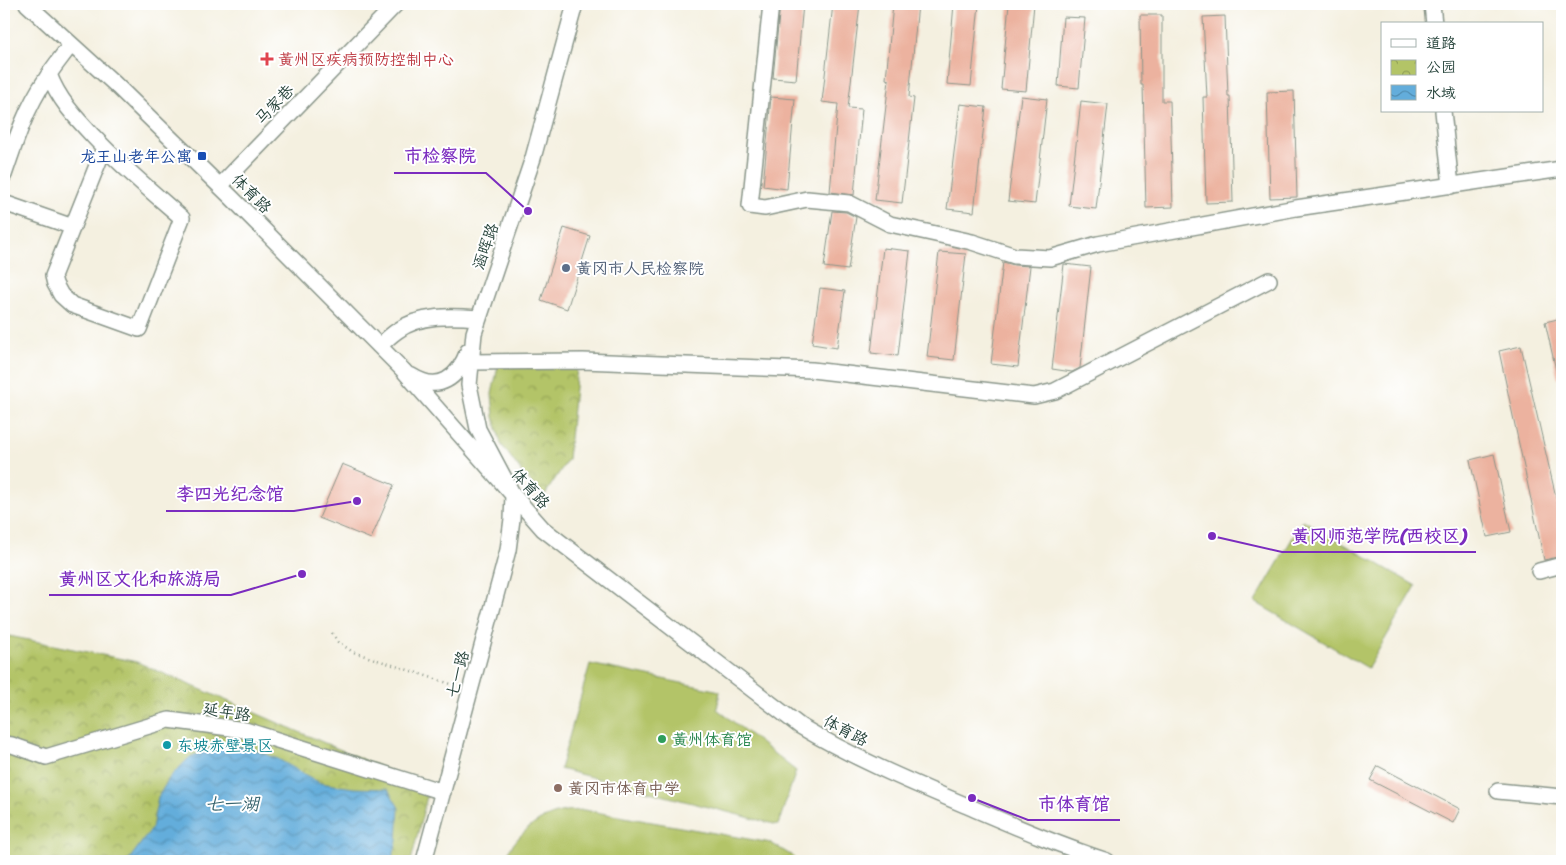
<svg xmlns="http://www.w3.org/2000/svg" width="1566" height="865" viewBox="0 0 1566 865" font-family="Sriracha,'LXGW WenKai TC',sans-serif">
  <style>
    .green { fill: #b3c467; stroke: #69804e }
    .park { fill: url(#park-crowns); stroke: #69804e }
    .water { fill: url(#water-waves); stroke: #417588 }
    .building { fill: #ecb29f }
    .lines { fill: none; stroke-linecap: round; stroke-linejoin: round }
    .minor-casing { stroke: #8a968a; stroke-width: 18 }
    .path { stroke: #8a968a; stroke-width: 2.5; stroke-dasharray: 1 4; stroke-linecap: butt }
    .minor { stroke: #fff; stroke-width: 15 }
    .health-dot { fill: #e0444e; stroke: #fff; stroke-width: 2 }
    .transit-dot { fill: #1a4fb4; stroke: #fff; stroke-width: 2 }
    .service-dot { fill: #5c6f8a; stroke: #fff; stroke-width: 2 }
    .leisure-dot { fill: #2e9e5b; stroke: #fff; stroke-width: 2 }
    .culture-dot { fill: #0f9aa8; stroke: #fff; stroke-width: 2 }
    .education-dot { fill: #8d6e63; stroke: #fff; stroke-width: 2 }
    .labels { text-anchor: middle; stroke-width: 4; stroke-linejoin: round; paint-order: stroke }
    .health-label { font-size: 16px; fill: #be3a42; stroke: #fff; text-anchor: start }
    .street-label { font-size: 16px; fill: #1f3d34; stroke: #fff }
    .transit-label { font-size: 16px; fill: #164399; stroke: #fff; text-anchor: end }
    .service-label { font-size: 16px; fill: #4e5e75; stroke: #fff; text-anchor: start }
    .leisure-label { font-size: 16px; fill: #27864d; stroke: #fff; text-anchor: start }
    .culture-label { font-size: 16px; fill: #0d838f; stroke: #fff; text-anchor: start }
    .education-label { font-size: 16px; fill: #785e54; stroke: #fff; text-anchor: start }
    .water-label { font-size: 18px; font-style: italic; fill: #37646e; stroke: #fff }
    .leader { fill: none; stroke: #7b2cbf; stroke-width: 2 }
    .callout-dot { fill: #7b2cbf; stroke: #fff; stroke-width: 2 }
    .callout-label { font-size: 18px; text-anchor: middle; font-weight: bold; fill: #7b2cbf; stroke: #fff; stroke-width: 4; stroke-linejoin: round; paint-order: stroke }
  </style>
  <defs>
    <pattern id="park-crowns" width="20" height="18" patternUnits="userSpaceOnUse" patternTransform="scale(1.25)"><rect width="20" height="18" fill="#b3c467"/><path d="M2 6a3 3 0 1 1 6 0M12 15a3 3 0 1 1 6 0" fill="none" stroke="#91a056"/></pattern>
    <pattern id="water-waves" width="16" height="10" patternUnits="userSpaceOnUse" patternTransform="scale(1.25)"><rect width="16" height="10" fill="#63addb"/><path d="M0 5q4-4 8 0t8 0" fill="none" stroke="#518eb2"/></pattern>
  </defs>
  <rect width="100%" height="100%" fill="#fff"/>
  <filter id="ink" filterUnits="userSpaceOnUse"><feTurbulence type="fractalNoise" baseFrequency=".02" numOctaves="2"/><feDisplacementMap in="SourceGraphic" scale="10" xChannelSelector="R" yChannelSelector="G"/><feConvolveMatrix kernelMatrix="1 2 1 2 8 2 1 2 1" color-interpolation-filters="sRGB"/></filter>
  <filter id="wash" filterUnits="userSpaceOnUse"><feTurbulence type="fractalNoise" baseFrequency=".0096" numOctaves="4" result="noise"/><feDisplacementMap in="SourceGraphic" scale="20" xChannelSelector="R" yChannelSelector="G"/><feGaussianBlur stdDeviation="1.12" result="paint"/><feColorMatrix in="noise" values="0 0 0 0 0 0 0 0 0 0 0 0 0 0 0 0 0 1.4 0 .05"/><feComposite in="paint" operator="in"/></filter>
  <g filter="url(#wash)">
    <rect width="100%" height="100%" fill="#f4f0e0"/>
    <!-- green -->
    <path class="green" d="M1303,520L1416,586L1368,668L1255,602Z
      M590,664L720,691L717,709L796,771L778,825L560,769Z
      M584,810L771,843L794,857L798,861H504C513,838 536,818 560,812C567,810 576,811 584,810Z"/>
    <!-- park -->
    <path class="park" d="M498,366L577,367L568,459L544,496L523,474L501,444L494,417L492,394Z
      M4,635L137,662L429,788L411,861H4Z"/>
    <!-- water -->
    <path class="water" d="M232,745L255,750L278,759L320,783L354,788L388,789L399,808L397,841L392,861H128L152,828L158,797L170,777L190,757L208,750Z"/>
    <g id="blocks">
      <!-- building -->
      <path class="building" d="M780,4H803L796,80L773,78Z
        M833,4H860L848,108L862,109L854,195L830,192L838,104L822,102Z
        M893,4H918L909,97L914,98L902,203L875,200L889,80L886,79Z
        M954,4H979L971,86L947,84Z
        M1009,4H1034L1026,91L1001,89Z
        M1140,15H1162V101H1170L1173,207L1146,208L1143,85H1141Z
        M1225,16L1228,96H1230L1233,202L1206,203L1203,97H1207L1203,17Z
        M1063,17L1085,18L1079,88L1058,86Z
        M1294,91L1297,197L1270,198L1267,92Z
        M1021,96L1047,99L1035,204L1008,201Z
        M771,97L795,99L787,189L763,186Z
        M1081,101L1108,104L1096,209L1069,206Z
        M960,104L986,107L974,212L947,209Z
        M832,211L846,212L856,217L848,270L824,267Z
        M564,228L590,236L567,309L541,300Z
        M883,248L910,251L898,356L871,353Z
        M939,252L966,254L954,360L927,357Z
        M1003,262L1014,265L1030,266L1018,367L991,364Z
        M1064,264L1091,267L1080,368L1072,372L1052,369Z
        M820,288L845,291L837,348L812,344Z
        M1562,318V378L1558,379L1545,322Z
        M1521,346L1562,523V556L1544,560L1499,351Z
        M1494,454L1511,532L1487,537L1470,460Z
        M342,464L394,485L371,539L319,518Z
        M1378,766L1460,809L1453,823L1370,780Z"/>
    </g>
  </g>
  <g filter="url(#ink)">
    <use href="#blocks" fill-opacity="0" stroke="#8a968a" stroke-width="1"/>
    <g class="lines">
      <defs>
        <path id="minor" d="M27,4L115,84L231,197L403,370L543,529L800,726C852,757 908,781 965,805C1012,825 1058,845 1107,861
          M771,4L750,206L765,208L807,199L849,203L890,224L972,242L1015,256L1050,258L1098,244L1296,208L1562,169
          M1432,4L1434,24
          M49,74C58,99 76,118 93,136C121,166 151,191 182,218L139,329L72,305L61,295L55,284L53,276L104,148
          M1443,111L1451,186
          M4,175C15,142 26,108 46,79C53,67 63,56 71,44
          M220,186L396,4
          M4,203L73,227
          M379,346C385,341 391,335 397,331C420,314 452,316 479,318
          M471,362L583,361L812,370L1034,396L1055,391L1269,280
          M412,376C439,393 458,378 468,351
          M1539,571L1562,565
          M4,744L12,745L46,757L169,720L245,730L443,792
          M1498,791L1562,797
          M424,861L503,569L508,550L512,519L513,495L478,429L469,385L474,333L533,158L575,4"/>
      </defs>
      <!-- minor casing -->
      <use href="#minor" class="minor-casing"/>
      <!-- path -->
      <path class="path" d="M332,633L338,642L353,652L457,686"/>
      <!-- minor -->
      <use href="#minor" class="minor"/>
    </g>
  </g>
  <!-- markers -->
  <path class="health-dot" d="M264.5 51.5h5v5h5v5h-5v5h-5v-5h-5v-5h5z"/>
  <rect class="transit-dot" x="197" y="151" width="10" height="10" rx="2.5"/>
  <circle class="service-dot" cx="566" cy="268" r="5"/>
  <circle class="leisure-dot" cx="662" cy="739" r="5"/>
  <circle class="culture-dot" cx="167" cy="745" r="5"/>
  <circle class="education-dot" cx="558" cy="788" r="5"/>
  <g class="labels">
    <!-- health labels -->
    <g class="health-label">
      <text x="278" y="65">黄州区疾病预防控制中心</text>
    </g>
    <!-- street labels -->
    <g class="street-label">
      <text transform="translate(274 104) rotate(-46)" y="6">马家巷</text>
      <text transform="translate(252 193) rotate(45)" y="6">体育路</text>
      <text transform="translate(485 246) rotate(-71)" y="6">涵晖路</text>
      <text transform="translate(531 488) rotate(48)" y="6">体育路</text>
      <text transform="translate(457 674) rotate(-75)" y="6">七一路</text>
      <text transform="translate(227 711) rotate(9)" y="6">延年路</text>
      <text transform="translate(846 730) rotate(28)" y="6">体育路</text>
    </g>
    <!-- transit labels -->
    <g class="transit-label">
      <text x="192" y="162">龙王山老年公寓</text>
    </g>
    <!-- service labels -->
    <g class="service-label">
      <text x="576" y="274">黄冈市人民检察院</text>
    </g>
    <!-- leisure labels -->
    <g class="leisure-label">
      <text x="672" y="745">黄州体育馆</text>
    </g>
    <!-- culture labels -->
    <g class="culture-label">
      <text x="177" y="751">东坡赤壁景区</text>
    </g>
    <!-- education labels -->
    <g class="education-label">
      <text x="568" y="794">黄冈市体育中学</text>
    </g>
    <!-- water labels -->
    <g class="water-label">
      <text x="232" y="810">七一湖</text>
    </g>
  </g>
  <!-- callouts -->
  <path class="leader" d="M528 211L486 173H394M357 501L294 511H166M1212 536L1282 552H1476M302 574L231 595H49M972 798L1028 820H1120"/>
  <g class="callout-dot">
    <circle cx="528" cy="211" r="5"/>
    <circle cx="357" cy="501" r="5"/>
    <circle cx="1212" cy="536" r="5"/>
    <circle cx="302" cy="574" r="5"/>
    <circle cx="972" cy="798" r="5"/>
  </g>
  <g class="callout-label">
    <text x="440" y="162">市检察院</text>
    <text x="230" y="500">李四光纪念馆</text>
    <text x="1379" y="542">黄冈师范学院(西校区)</text>
    <text x="140" y="585">黄州区文化和旅游局</text>
    <text x="1074" y="810">市体育馆</text>
  </g>
  <!-- margin -->
  <rect width="1566" height="865" fill="none" stroke="#fff" stroke-width="20"/>
  <!-- legend -->
  <rect x="1381" y="22" width="162" height="90" fill="#ffffff" stroke="#a5b1ae"/>
  <rect x="1391" y="39" width="25" height="8" fill="#ffffff" stroke="#a5b1ae"/>
  <text x="1426" y="48" font-size="15" fill="#1f3d34">道路</text>
  <rect x="1391" y="60" width="25" height="15" fill="url(#park-crowns)" stroke="#a5b1ae"/>
  <text x="1426" y="72" font-size="15" fill="#1f3d34">公园</text>
  <rect x="1391" y="85" width="25" height="15" fill="url(#water-waves)" stroke="#a5b1ae"/>
  <text x="1426" y="98" font-size="15" fill="#1f3d34">水域</text>
</svg>
